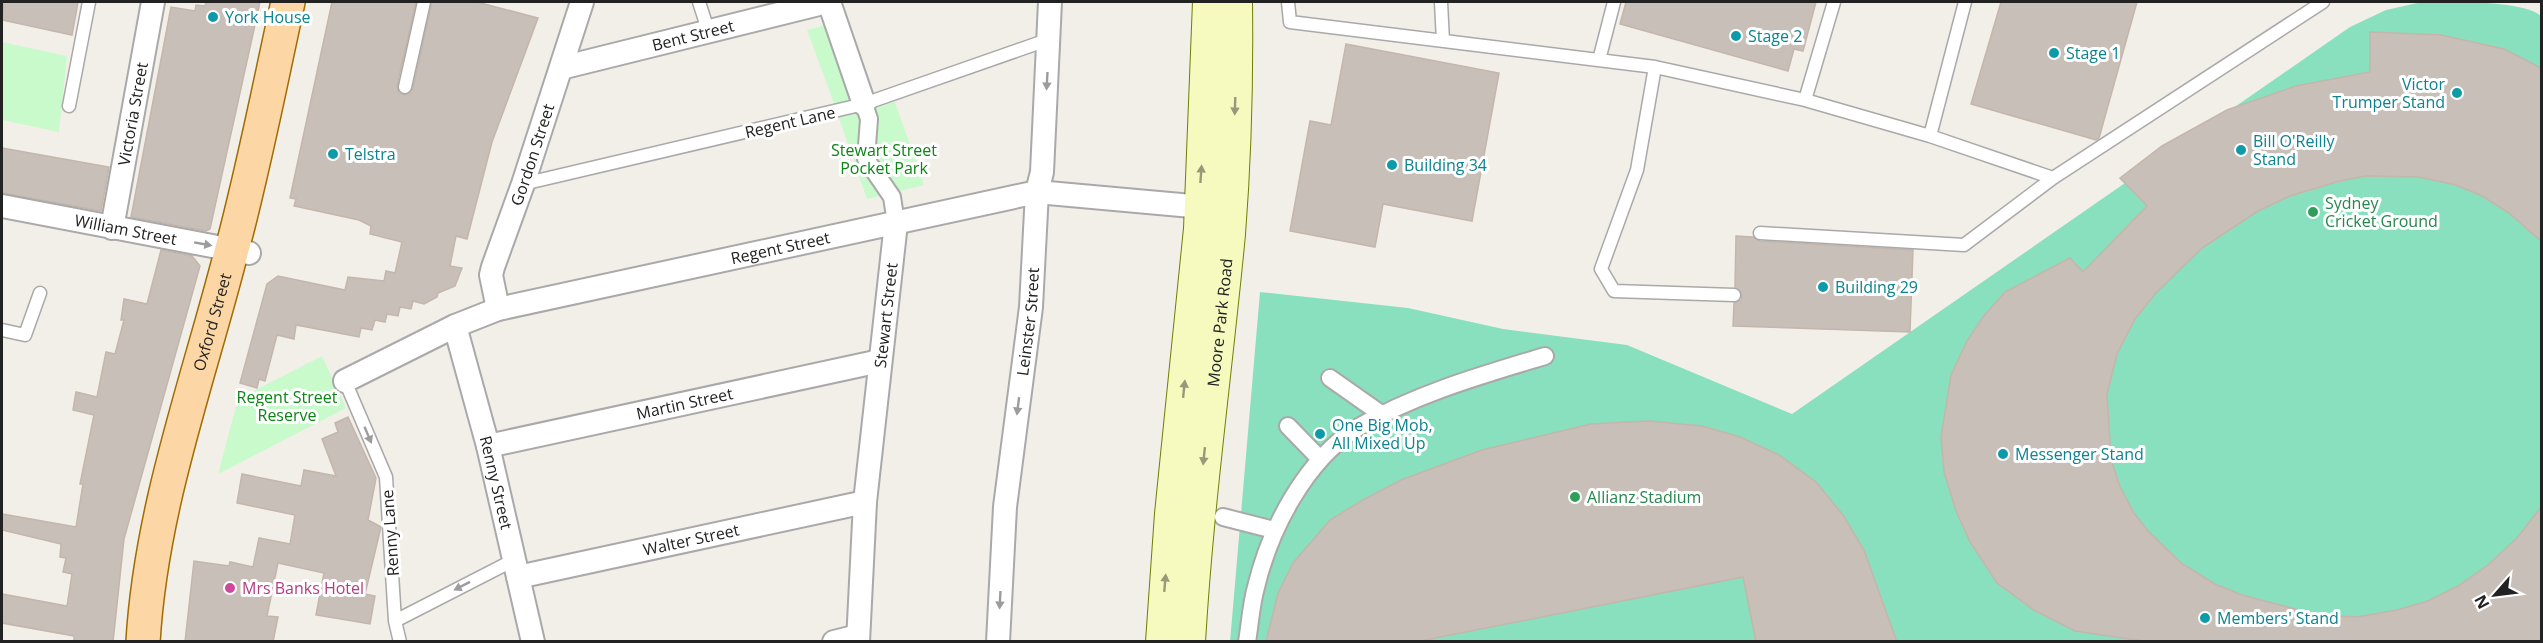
<svg xmlns="http://www.w3.org/2000/svg" width="2543" height="643" viewBox="0 0 2543 643" font-family="'Open Sans',sans-serif">
  <style>
    .park { fill: #c8facc }
    .pitch { fill: #88e0be }
    .building { fill: #c7bfb8; stroke: #c4b6ab; stroke-width: 1.5 }
    .lines { fill: none; stroke-linecap: round; stroke-linejoin: round }
    .service-casing { stroke: #a9a9a9; stroke-width: 15 }
    .pedestrian-casing { stroke: #a9a9a9; stroke-width: 20 }
    .minor-casing { stroke: #a9a9a9; stroke-width: 26 }
    .secondary-casing { stroke: #707d05; stroke-width: 34 }
    .primary-casing { stroke: #a06b00; stroke-width: 36 }
    .service { stroke: #fff; stroke-width: 12 }
    .pedestrian { stroke: #fff; stroke-width: 16 }
    .minor { stroke: #fff; stroke-width: 22 }
    .secondary { stroke: #f7fabf; stroke-width: 32 }
    .primary { stroke: #fcd6a4; stroke-width: 33 }
    .oneway { fill: #9c9c9c }
    .oneway2 { fill: #979978 }
    .culture-dot { fill: #0f9aa8; stroke: #fff; stroke-width: 2 }
    .leisure-dot { fill: #2e9e5b; stroke: #fff; stroke-width: 2 }
    .hotel-dot { fill: #d1479c; stroke: #fff; stroke-width: 2 }
    .labels { text-anchor: middle; stroke-width: 6; stroke-linejoin: round; paint-order: stroke }
    .culture-label { font-size: 16px; fill: #0d838f; stroke: #fff; text-anchor: start }
    .street-label { font-size: 16px; fill: #222; stroke: #fff }
    .park-label { font-size: 16px; fill: #0c8416; stroke: #fff }
    .leisure-label { font-size: 16px; fill: #27864d; stroke: #fff; text-anchor: start }
    .hotel-label { font-size: 16px; fill: #b23c85; stroke: #fff; text-anchor: start }
  </style>
  <rect width="100%" height="100%" fill="#f2efe9"/>
  <!-- park -->
  <path class="park" d="M830,24L856,100L835,106L807,30Z
    M2,42L67,56L59,132L2,120Z
    M895,102L924,185L867,199L839,118Z
    M322,356L346,408L218,474L238,399Z"/>
  <!-- pitch -->
  <path class="pitch" d="M2422,2C2451,2 2524,0 2541,16V641L1230,642L1260,292L1408,308L1503,329L1627,345L1792,414L2350,27L2386,10Z"/>
  <!-- building -->
  <path class="building" d="M4,2H78L72,35L2,20Z
    M206,2H260L210,229L206,231L131,217L171,7L195,11L196,5L205,6Z
    M332,2H416L397,85L399,93L404,95L413,89L432,2H477L538,18L492,142L467,239L456,236L450,266L462,268L455,286L438,293L437,297L424,304L413,301L411,309L400,307L398,316L387,314L385,322L375,320L372,330L361,328L359,337L296,325L294,339L277,335L265,381L259,379L257,388L240,383L267,284L278,276L345,290L348,277L384,281L386,271L395,273L402,242L370,234L371,226L359,220L294,206L296,199L290,198Z
    M1626,2H1816L1803,51L1794,49L1788,71L1620,24Z
    M2001,2H2137L2099,138L2096,140L1971,104Z
    M2370,32L2441,35L2504,49L2541,68V241L2509,213L2482,196L2456,185L2419,177L2365,176L2340,181L2290,196L2258,211L2202,248L2155,294L2135,319L2117,354L2107,394L2111,459L2120,487L2134,513L2148,531L2181,563L2215,584L2242,595L2318,615L2357,617L2397,610L2428,601L2458,586L2488,565L2517,538L2541,507V642H2150L2075,631L2034,610L1997,583L1970,542L1956,511L1944,472L1941,437L1951,375L1967,341L1983,317L2005,292L2070,258L2083,272L2147,206L2120,178L2162,146L2227,110L2296,86L2370,72Z
    M1346,44L1499,73L1472,221L1383,204L1375,247L1290,231L1310,121L1331,125Z
    M2,148L109,167L101,211L2,193Z
    M1736,236L1753,237L1760,241L1913,250L1910,332L1733,326L1734,303L1741,300L1742,295L1735,287Z
    M161,250L192,256L200,266L124,539L113,642H74V636L2,623V594L67,606L72,574L63,572L66,558L60,557L61,544L2,530V514L76,527L83,484H80L94,415L73,410L76,392L97,397L106,352L115,354L124,320H121L124,299L147,304Z
    M348,417L376,478L368,520L381,527L365,594L375,596L370,624L316,615L324,573L278,563L267,616L278,617L273,642H185L194,561L229,566L230,562L253,567L259,538L290,544L295,515L237,503L242,474L301,486L304,470L336,476L322,439L338,432L335,423Z
    M1649,421L1702,426L1740,437L1779,455L1816,482L1843,515L1864,550L1897,642H1756L1743,577L1415,642H1266L1278,593L1293,563L1330,520L1363,500L1401,480L1482,450L1591,424Z"/>
  <g class="lines">
    <defs>
      <path id="service" d="M699,2L709,33
        M1288,2L1290,22L1655,67
        M1441,2L1443,41
        M1599,60L1614,2
        M405,87L424,2
        M1805,100L1930,136L2053,178
        M69,106L89,2
        M1930,136L1965,2
        M523,184L864,104L1050,39
        M1760,233L1964,245L2053,178L2323,2
        M1734,295L1614,291L1601,269L1637,170L1655,67L1805,100L1834,2
        M2,330L25,335L40,293
        M345,381L386,477L395,621L400,642
        M395,621L514,560"/>
      <path id="pedestrian" d="M864,104L869,119L866,159L892,197L896,223
        M1330,378L1384,416
        M1288,426L1320,459
        M1223,517L1274,530
        M1247,642C1250,624 1251,605 1256,587C1270,529 1305,461 1357,428C1415,394 1482,375 1545,356"/>
      <g id="minor">
        <path d="M829,2L864,104"/>
        <path id="s1" d="M561,68L827,2"/>
        <path id="s2" d="M2,206L249,253"/>
        <path id="s3" d="M112,228L153,2"/>
        <path id="s4" d="M498,309L491,275L493,267L523,184L582,2"/>
        <path id="s5" d="M455,326L488,446L533,642"/>
        <path id="s6" d="M345,381L455,326L498,309L1037,192L1214,208"/>
        <path id="s7" d="M488,446L880,361"/>
        <path id="s8" d="M518,577L865,502"/>
        <path d="M834,642L858,636"/>
        <path id="s9" d="M858,642L865,502L896,223"/>
        <path id="s10" d="M998,642L1005,507L1031,307L1037,192L1042,172L1050,2"/>
      </g>
      <g id="secondary">
        <path d="M1162,642L1171,514L1200,229L1209,2"/>
        <path id="s11" d="M1189,642C1197,505 1216,370 1229,234C1235,157 1237,79 1236,2"/>
      </g>
      <g id="primary">
        <path id="s12" d="M143,642C151,506 199,379 232,249C254,167 270,84 288,2"/>
      </g>
    </defs>
    <!-- service casing -->
    <use href="#service" class="service-casing"/>
    <!-- pedestrian casing -->
    <use href="#pedestrian" class="pedestrian-casing"/>
    <!-- minor casing -->
    <use href="#minor" class="minor-casing"/>
    <!-- secondary casing -->
    <use href="#secondary" class="secondary-casing"/>
    <!-- primary casing -->
    <use href="#primary" class="primary-casing"/>
    <!-- service -->
    <use href="#service" class="service"/>
    <!-- pedestrian -->
    <use href="#pedestrian" class="pedestrian"/>
    <!-- minor -->
    <use href="#minor" class="minor"/>
    <!-- secondary -->
    <use href="#secondary" class="secondary"/>
    <!-- primary -->
    <use href="#primary" class="primary"/>
  </g>
  <!-- one-way arrows -->
  <defs><path id="oneway-solid" d="M-6-.8H1V-3.2L6.5 0L1 3.2V.8H-6Z" transform="scale(1.5)"/></defs>
  <g class="oneway">
    <use href="#oneway-solid" transform="translate(1047 81) rotate(93)"/>
    <use href="#oneway-solid" transform="translate(203 244) rotate(10)"/>
    <use href="#oneway-solid" transform="translate(1018 406) rotate(97)"/>
    <use href="#oneway-solid" transform="translate(368 435) rotate(67)"/>
    <use href="#oneway-solid" transform="translate(462 586) rotate(153)"/>
    <use href="#oneway-solid" transform="translate(1000 600) rotate(93)"/>
  </g>
  <g class="oneway2">
    <use href="#oneway-solid" transform="translate(1235 106) rotate(92)"/>
    <use href="#oneway-solid" transform="translate(1201 174) rotate(-86)"/>
    <use href="#oneway-solid" transform="translate(1184 389) rotate(-84)"/>
    <use href="#oneway-solid" transform="translate(1204 456) rotate(96)"/>
    <use href="#oneway-solid" transform="translate(1165 583) rotate(-85)"/>
  </g>
  <!-- markers -->
  <g class="culture-dot">
    <circle cx="213" cy="17" r="6"/>
    <circle cx="1736" cy="36" r="6"/>
    <circle cx="2054" cy="53" r="6"/>
    <circle cx="2457" cy="93" r="6"/>
    <circle cx="2241" cy="150" r="6"/>
    <circle cx="333" cy="154" r="6"/>
    <circle cx="1392" cy="165" r="6"/>
    <circle cx="1823" cy="287" r="6"/>
    <circle cx="1320" cy="434" r="6"/>
    <circle cx="2003" cy="454" r="6"/>
    <circle cx="2205" cy="618" r="6"/>
  </g>
  <g class="leisure-dot">
    <circle cx="2313" cy="212" r="6"/>
    <circle cx="1575" cy="497" r="6"/>
  </g>
  <circle class="hotel-dot" cx="230" cy="588" r="6"/>
  <g class="labels">
    <!-- culture labels -->
    <g class="culture-label">
      <text x="225" y="23">York House</text>
      <text x="1748" y="42">Stage 2</text>
      <text x="2066" y="59">Stage 1</text>
      <text x="2445" y="90" text-anchor="end">Victor<tspan x="2445" dy="18">Trumper Stand</tspan></text>
      <text x="2253" y="147">Bill O'Reilly<tspan x="2253" dy="18">Stand</tspan></text>
      <text x="345" y="160">Telstra</text>
      <text x="1404" y="171">Building 34</text>
      <text x="1835" y="293">Building 29</text>
      <text x="1332" y="431">One Big Mob,<tspan x="1332" dy="18">All Mixed Up</tspan></text>
      <text x="2015" y="460">Messenger Stand</text>
      <text x="2217" y="624">Members' Stand</text>
    </g>
    <!-- street labels -->
    <g class="street-label">
      <text dy="6" stroke="none"><textPath href="#s1" startOffset="136">Bent Street</textPath></text>
      <text dy="6" stroke="none"><textPath href="#s3" startOffset="116">Victoria Street</textPath></text>
      <text transform="translate(790 122) rotate(-13)" y="6">Regent Lane</text>
      <text dy="6" stroke="none"><textPath href="#s4" startOffset="162">Gordon Street</textPath></text>
      <text dy="6" stroke="none"><textPath href="#s2" startOffset="126">William Street</textPath></text>
      <text dy="6" stroke="none"><textPath href="#s6" startOffset="458">Regent Street</textPath></text>
      <text dy="6" stroke="none"><textPath href="#s9" startOffset="328">Stewart Street</textPath></text>
      <text dy="6" stroke="none"><textPath href="#s12" startOffset="328">Oxford Street</textPath></text>
      <text dy="6" stroke="none"><textPath href="#s10" startOffset="322">Leinster Street</textPath></text>
      <text dy="6" stroke="none"><textPath href="#s11" startOffset="321">Moore Park Road</textPath></text>
      <text dy="6" stroke="none"><textPath href="#s7" startOffset="201">Martin Street</textPath></text>
      <text dy="6" stroke="none"><textPath href="#s5" startOffset="162">Renny Street</textPath></text>
      <text transform="translate(390 533) rotate(-94)" y="6">Renny Lane</text>
      <text dy="6" stroke="none"><textPath href="#s8" startOffset="177">Walter Street</textPath></text>
    </g>
    <!-- park labels -->
    <g class="park-label">
      <text x="884" y="156">Stewart Street<tspan x="884" dy="18">Pocket Park</tspan></text>
      <text x="287" y="403">Regent Street<tspan x="287" dy="18">Reserve</tspan></text>
    </g>
    <!-- leisure labels -->
    <g class="leisure-label">
      <text x="2325" y="209">Sydney<tspan x="2325" dy="18">Cricket Ground</tspan></text>
      <text x="1587" y="503">Allianz Stadium</text>
    </g>
    <!-- hotel labels -->
    <g class="hotel-label">
      <text x="242" y="594">Mrs Banks Hotel</text>
    </g>
  </g>
  <!-- border -->
  <rect width="2543" height="643" fill="none" stroke="#222222" stroke-width="6"/>
  <!-- north arrow -->
  <g transform="translate(2495 595) rotate(242)" stroke="#ffffff" stroke-width="4.5" paint-order="stroke">
  <path d="M0-4.5L10 22L0 15L-10 22Z" fill="#222222"/>
  <text y="-9" font-size="16" font-weight="bold" text-anchor="middle" fill="#222222">N</text>
  </g>
</svg>
